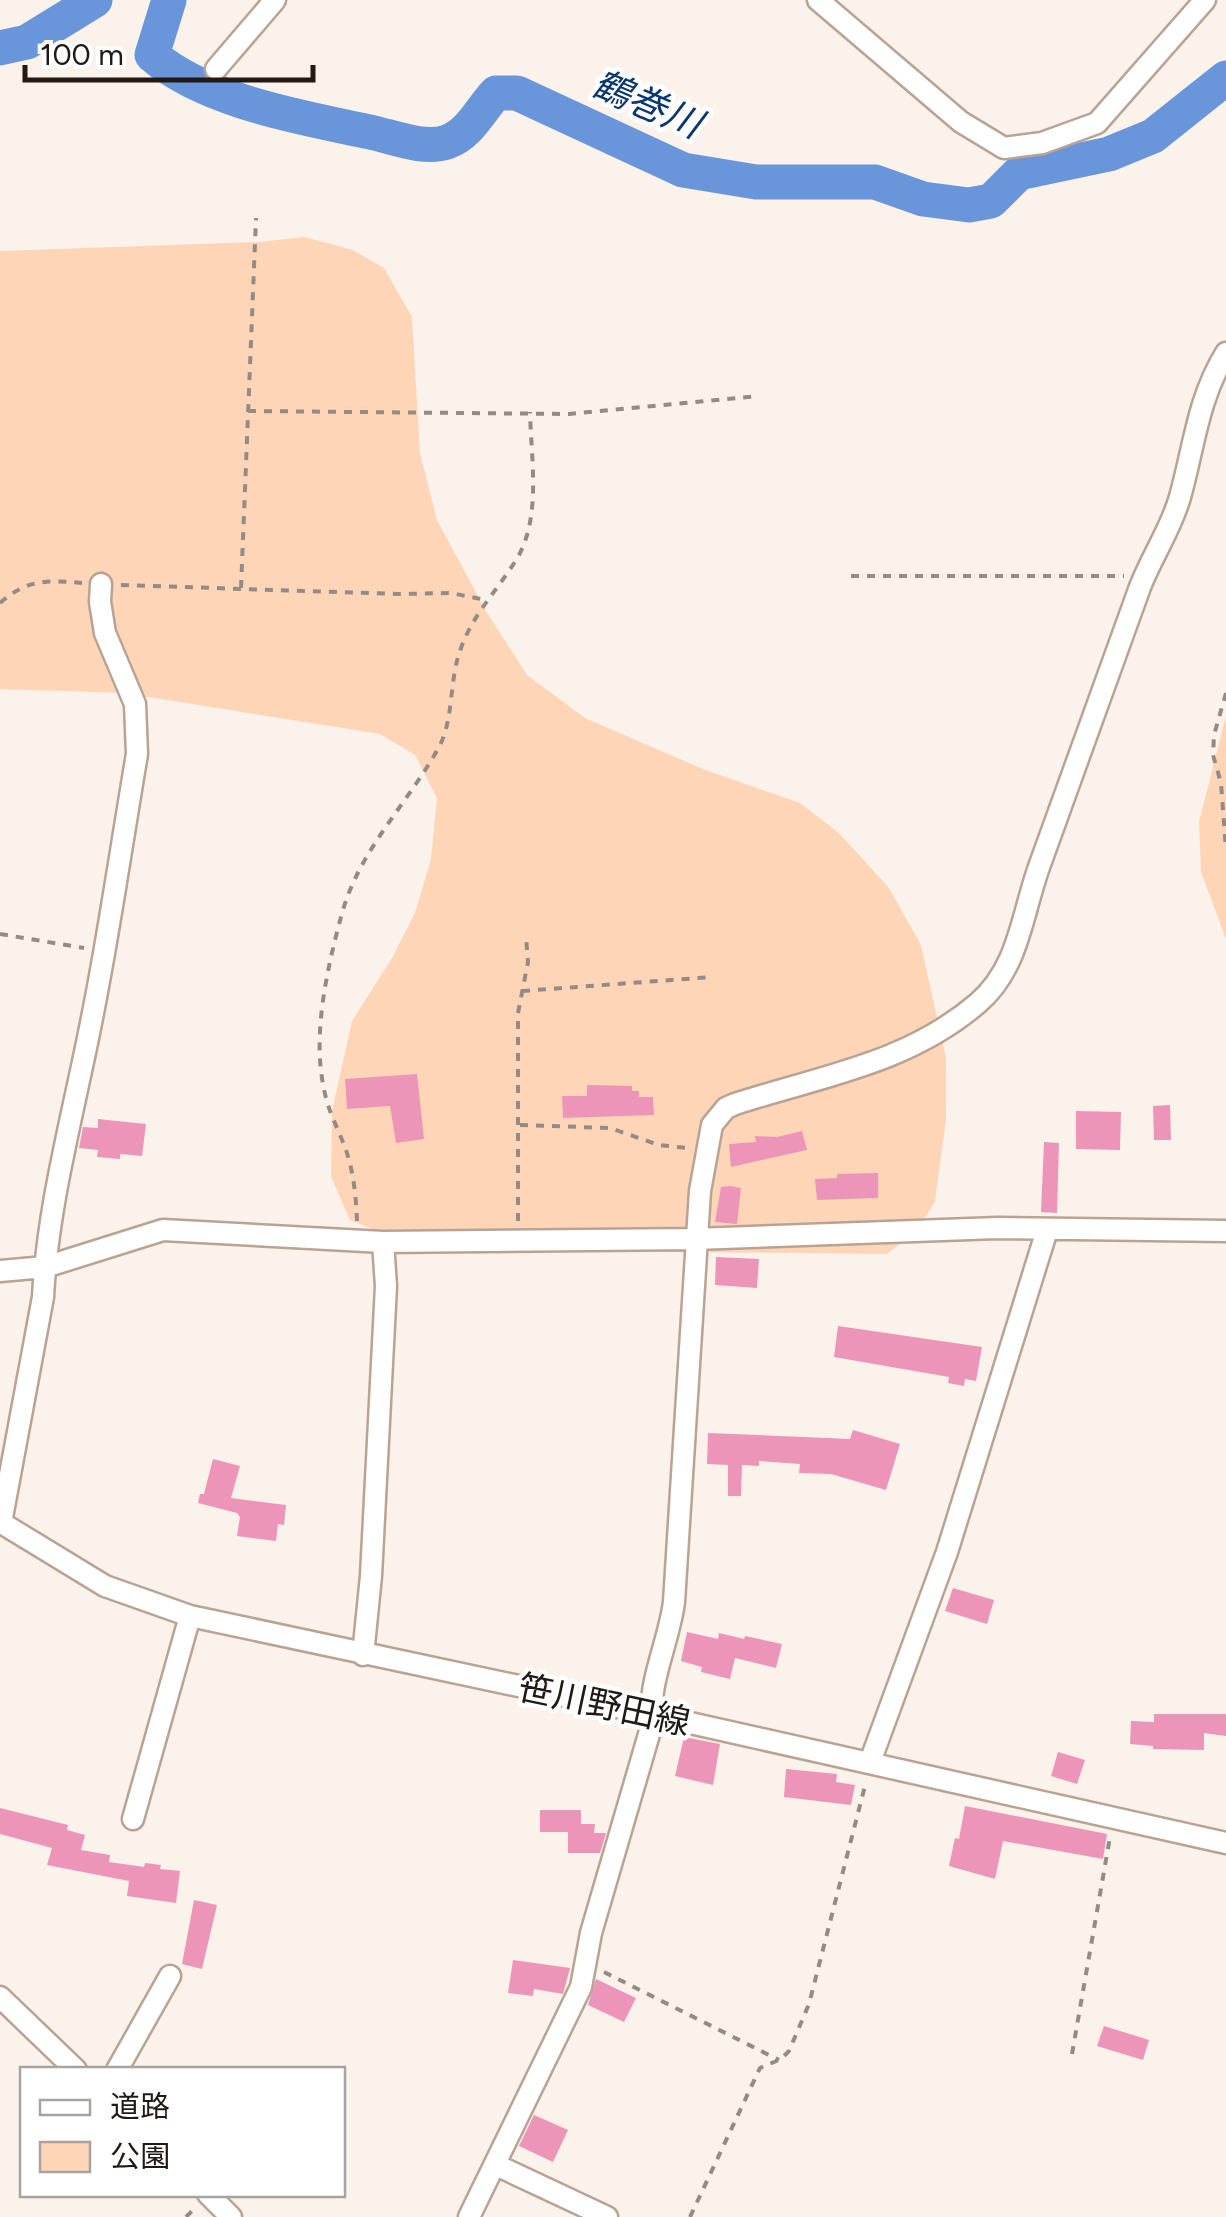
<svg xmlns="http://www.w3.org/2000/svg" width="1226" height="2217" viewBox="0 0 1226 2217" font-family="Figtree,'Noto Sans JP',sans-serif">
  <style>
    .green { fill: #ffd5b8 }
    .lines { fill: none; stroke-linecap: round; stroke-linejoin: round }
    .river { stroke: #6996da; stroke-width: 35 }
    .building { fill: #ec95b8 }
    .minor-casing { stroke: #b9a393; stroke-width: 25 }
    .path { stroke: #938b84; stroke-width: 4; stroke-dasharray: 8 8; stroke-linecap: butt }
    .minor { stroke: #fff; stroke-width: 20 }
    .labels { text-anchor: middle; stroke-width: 9; stroke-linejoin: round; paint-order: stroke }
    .street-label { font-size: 35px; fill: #211913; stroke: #fff }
    .water-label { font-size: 38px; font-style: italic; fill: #0a3672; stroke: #fff }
  </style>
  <rect width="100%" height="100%" fill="#fbf2eb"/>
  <!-- green -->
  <path class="green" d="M304,237L353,250L384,268L412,317L420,453L437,520L486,611L527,675L585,718L703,769L800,803L839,833L889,888L921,945L946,1058V1119L935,1202L917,1230L887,1254L487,1250L401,1241L350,1220L331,1177L332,1111L352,1021L392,958L415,913L431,859L437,798L415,755L380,734L123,693L0,689V251L259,242Z
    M1226,716V939L1201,872L1199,822Z"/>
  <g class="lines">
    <!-- river -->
    <path class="river" d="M169,0L152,55C207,102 301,117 370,132C393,137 424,150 447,142C470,134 480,110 496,93H517L683,170L756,182H875L923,199L969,205L991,201L1019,173L1109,154L1153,136L1226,78
      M0,48L27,42L95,0"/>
  </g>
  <!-- building -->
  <path class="building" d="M417,1074L424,1139L396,1143L390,1106L347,1109L345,1079Z
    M587,1085L632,1086V1091H639V1097H653L654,1115L563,1118L562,1096H587Z
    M1170,1105L1171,1140H1154L1153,1106Z
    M1076,1111L1121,1112L1120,1150L1076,1149Z
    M98,1119L146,1124L142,1156L120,1154V1159L97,1157L98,1150L79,1148L83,1127L98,1128Z
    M802,1131L807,1150L731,1167L729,1144L756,1142L755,1136L777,1137Z
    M1044,1142L1059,1143L1057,1213L1041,1212Z
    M878,1173V1198L817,1200L815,1179L837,1178V1174Z
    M730,1186L741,1188L737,1224L715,1222L721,1187Z
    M716,1257L759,1259L757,1288L715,1285Z
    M838,1326L982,1347L976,1381L965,1379L964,1386L948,1383L949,1377L834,1357Z
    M853,1430L900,1444L886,1490L831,1474L799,1473L800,1464L759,1461V1466L742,1465L741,1496H728V1465L707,1464L708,1433L850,1439Z
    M213,1459L240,1466L231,1498L286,1505L284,1525L278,1524L276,1541L237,1536L240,1517L237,1513L198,1503L200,1494H204Z
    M953,1588L994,1600L987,1624L945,1611Z
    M687,1632L718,1639L719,1633L744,1639L745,1636L782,1644L776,1668L735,1658L730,1679L701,1672L702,1667L681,1661Z
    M1154,1714H1226V1736L1204,1733V1750L1153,1749V1746L1130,1744L1131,1721L1154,1722Z
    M684,1737L720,1744L713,1785L675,1776Z
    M1058,1752L1085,1760L1077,1784L1051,1776Z
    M786,1769L837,1774L836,1782L855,1785L851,1805L784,1797Z
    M965,1806L1107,1834L1103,1859L1003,1841L995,1879L949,1866L955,1838L959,1839Z
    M0,1808L68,1825L67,1830L85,1835L81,1850L110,1855L109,1862L144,1867L145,1863L161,1865L160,1869L180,1871L176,1903L127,1896L129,1881L47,1865L52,1848L0,1834Z
    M540,1810H581V1824H595L594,1833H606L600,1853H568V1832H540Z
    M194,1900L217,1905L202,1969L182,1964Z
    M513,1960L570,1968L563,1994L534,1989L533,1996L508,1993Z
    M596,1979L636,1998L624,2022L588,2005Z
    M1104,2026L1149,2040L1143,2060L1097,2046Z
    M534,2115L568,2130L553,2162L519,2146Z"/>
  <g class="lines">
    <defs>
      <path id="minor" d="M818,0L961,122L1004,148L1042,143L1097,123L1205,0
        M216,69L275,0
        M0,1271L45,1267L163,1230L383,1242L695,1239L998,1228L1226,1231
        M0,1522L105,1586L190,1616L650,1714L1226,1843
        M1,1523L43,1297C47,1220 65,1146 81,1071C104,967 119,860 137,754L135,704L105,633L100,602L101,584
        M363,1655L371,1576L386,1286L383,1242
        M870,1762L947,1552L1047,1230
        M133,1819L190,1616
        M0,1997L76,2070
        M117,2070L170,1976
        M496,2165L607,2217
        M208,2194L231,2217
        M469,2217L581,1987L591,1933L652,1724C647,1684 669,1642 674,1602L700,1191L712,1125L726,1108L735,1104C821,1076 907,1064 978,1003C1019,968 1022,914 1039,867C1073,773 1107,680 1140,587C1152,556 1171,529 1180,497C1194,447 1198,398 1226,353"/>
    </defs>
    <!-- minor casing -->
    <use href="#minor" class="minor-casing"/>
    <!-- path -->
    <path class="path" d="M248,411L569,414L758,396
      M851,576H1124
      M121,585L398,594L451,593L486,600
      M241,588L256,218
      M0,603C27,579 47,580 82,583
      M1226,693L1214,735L1213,755L1221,783L1226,850
      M0,934L84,948
      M522,991L712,977
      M520,1125L610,1128L659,1145L687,1148
      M357,1221C356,1198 354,1175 347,1153C340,1132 328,1112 324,1089C312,1035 327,969 341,917C358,851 407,805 439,747C454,719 449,681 460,651C472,614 500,588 519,555C541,514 531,457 530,412
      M518,1221V1013L528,962L526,937
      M604,1972L779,2060
      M1072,2054L1110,1837
      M186,2217L194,2209
      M690,2217L760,2068L781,2059L789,2051L809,2004L866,1782"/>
    <!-- minor -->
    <use href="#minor" class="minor"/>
  </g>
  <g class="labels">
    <!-- street labels -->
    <g class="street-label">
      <text transform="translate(604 1705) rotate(12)" y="12">笹川野田線</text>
    </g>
    <!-- water labels -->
    <g class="water-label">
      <text transform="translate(647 104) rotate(23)" y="13">鶴巻川</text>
    </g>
  </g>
  <!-- legend -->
  <rect x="20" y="2067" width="325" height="130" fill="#ffffff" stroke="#a6a3a1" stroke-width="2.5"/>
  <rect x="40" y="2100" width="50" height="15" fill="#ffffff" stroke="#a6a3a1" stroke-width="2.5"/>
  <text x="110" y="2117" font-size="30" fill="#211913">道路</text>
  <rect x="40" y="2142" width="50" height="30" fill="#ffd5b8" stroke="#a6a3a1" stroke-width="2.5"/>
  <text x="110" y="2167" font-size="30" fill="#211913">公園</text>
  <!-- scale -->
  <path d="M25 65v15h288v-15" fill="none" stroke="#211913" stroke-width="5"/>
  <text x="40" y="65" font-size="30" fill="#211913" stroke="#ffffff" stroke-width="8" paint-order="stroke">100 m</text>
</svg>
